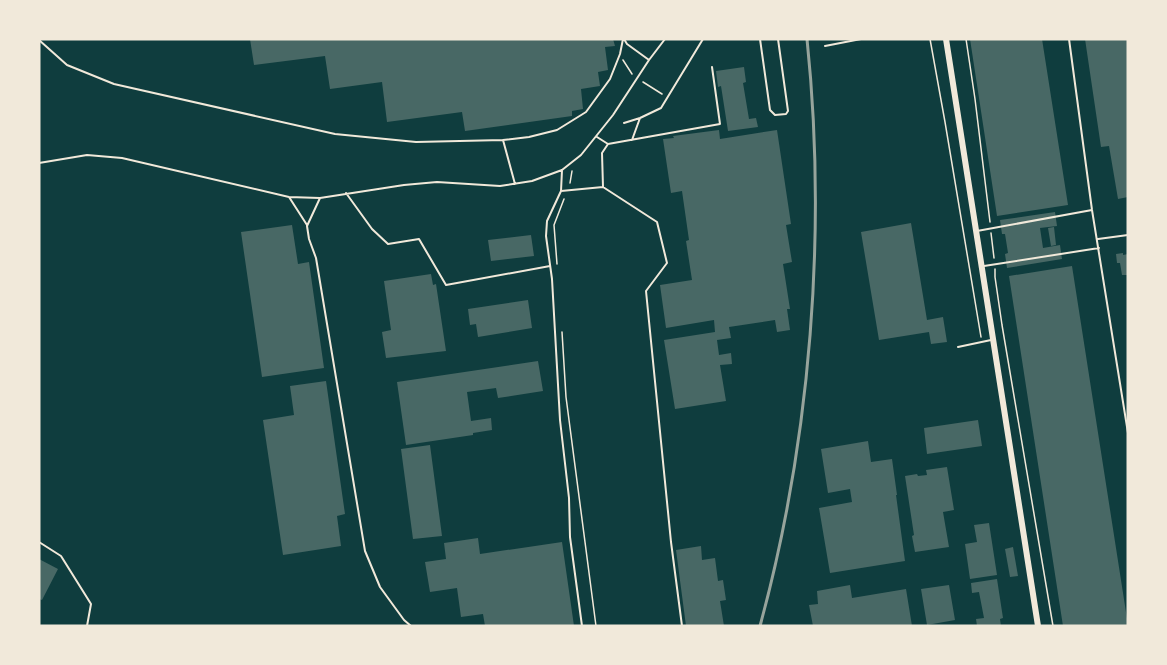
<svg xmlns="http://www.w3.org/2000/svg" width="1167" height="665" viewBox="0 0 1167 665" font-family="Arial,sans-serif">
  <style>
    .building { fill: #486865 }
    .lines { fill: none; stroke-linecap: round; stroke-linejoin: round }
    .path { stroke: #f1e9da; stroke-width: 1.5 }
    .service { stroke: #f1e9da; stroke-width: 2 }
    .secondary { stroke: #f1e9da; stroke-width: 6 }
    .rail { stroke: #97a49c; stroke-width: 3 }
  </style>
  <rect width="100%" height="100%" fill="#0f3d3e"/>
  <!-- building -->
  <path class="building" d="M250,39H613L615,46L605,47L608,70L598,72L600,86L581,89L583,109L572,111V116L465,131L462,112L387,122L382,82L330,89L325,56L254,65Z
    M970,39H1042L1068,205L997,216Z
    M1085,39H1128V197L1118,199L1109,146L1101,147Z
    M744,67L746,82L743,83L749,119L756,118L758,127L728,131L721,86L718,87L716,71Z
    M719,130L720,139L777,130L791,224L786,225L792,262L783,264L790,309H787L790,330L777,332L775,320L729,327L731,338L717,340L719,355L731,353L732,364L720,365L726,401L675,409L664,340L715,332L714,320L666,328L660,285L692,280L686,241L689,240L682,191L671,193L663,139L674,138L673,136Z
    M1055,212L1057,226L1040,228L1043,248L1060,245L1062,259L1007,268L1005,254L1008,253L1005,234H1002L1000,220Z
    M911,223L927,320L943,317L947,342L931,344L929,332L879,340L861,232Z
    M292,225L298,264L309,262L324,368L262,377L241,232Z
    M1054,227L1056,245L1051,246L1048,228Z
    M531,235L534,256L491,261L488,240Z
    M1123,253V255L1128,254V275H1122L1120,263H1117L1116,254Z
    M1072,266L1128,625V626H1063L1009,276Z
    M431,274L433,285L436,284L446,351L386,358L382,332L391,330L384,281Z
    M528,300L532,328L478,337L476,324L470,325L468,309Z
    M538,361L543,391L498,398L496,388L467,392L471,421L491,418L492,430L473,433V435L406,445L397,382Z
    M326,381L345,514L337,516L341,546L283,555L263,420L294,415L290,386Z
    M978,420L982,446L927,454L924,428Z
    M868,441L871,462L892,459L897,495H896L905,561L830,573L819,508L852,502L850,489L828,493L821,449Z
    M430,445L442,536L413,539L401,449Z
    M947,467L954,510L943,512L949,547L915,552L912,536L914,535L905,476L917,474L918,476L927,475L926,470Z
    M989,523L997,575L970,579L965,544L977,542L974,525Z
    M478,538L480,554L562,542L574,626H485L483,614L461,617L457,588L430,592L425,562L446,559L444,543Z
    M701,546L702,560L715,558L718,581L723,580L726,600L720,601L724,626H686L676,550Z
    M1013,547L1018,576L1010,577L1005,549Z
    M39,559L58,569L42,600L39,599Z
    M997,579L1003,618L1000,619L1001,626H977L976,619L984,618L979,592L972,593L971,583Z
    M850,585L852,598L906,589L912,626H813L809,605L818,604L817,591Z
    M949,585L955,620L927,625L921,589Z"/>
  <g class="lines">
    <!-- path -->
    <path class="path" d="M930,39L945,122L981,337
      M966,39L975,99L990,222
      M623,60L632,74
      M643,82L662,94
      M570,183L572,171
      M991,233L994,258
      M557,264L554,225L564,199
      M995,269V277L1002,325L1053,626
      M562,332L566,397L596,626"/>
    <!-- service -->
    <path class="service" d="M624,39L627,44L649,60
      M760,39L770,110L775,115L786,114L788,111L778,39
      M1069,39L1092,210L1128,433
      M39,40L67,65L114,84L335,134L416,142L503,140L515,184
      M825,46L861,39
      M624,123L640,118L661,108L703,39
      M597,137L608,144L720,124L712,67
      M503,140L529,137L557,130L586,112L610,79L620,54L623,39
      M632,140L640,118
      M39,163L87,155L122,158L289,197L320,198L404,185L437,182L500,186L532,181L562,170L581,155L613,115L649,60L665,39
      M562,170L561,191L547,221L546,236L552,279L560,420L569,498L570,537L582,626
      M603,187L602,153L608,144
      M561,191L603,187L657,222L667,263L646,291L671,542L682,626
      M346,193L372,229L388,244L419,239L446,285L550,266
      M289,197L307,225
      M320,198L307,226L309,239L316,258L365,551L380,587L404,620L411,626
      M977,231L1092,210
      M1098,239L1128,235
      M984,266L1099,248
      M958,347L991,340
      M39,542L61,556L91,604L87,626"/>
    <!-- secondary -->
    <path class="secondary" d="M946,39L1038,626"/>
    <!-- rail -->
    <path class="rail" d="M760,626C811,439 827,231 807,39"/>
  </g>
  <!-- border -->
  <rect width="1167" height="665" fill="none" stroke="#f1e9da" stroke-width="81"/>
</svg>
